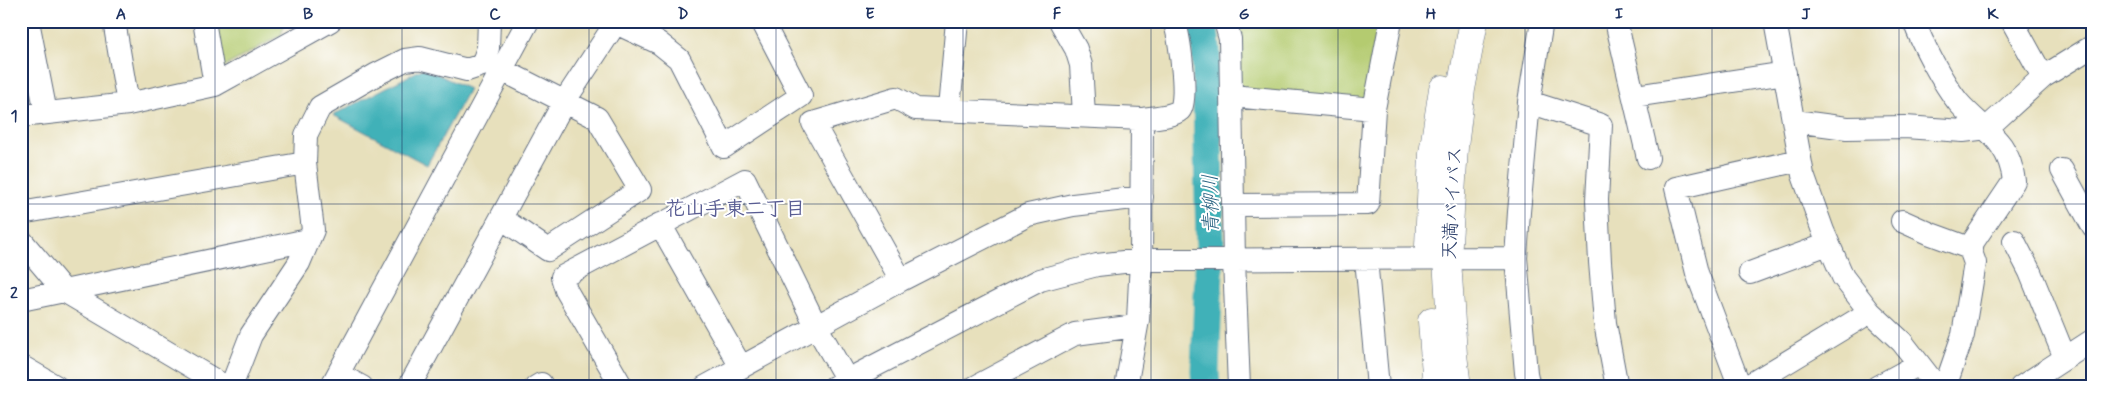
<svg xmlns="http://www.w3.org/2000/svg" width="2114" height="408" viewBox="0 0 2114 408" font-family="Mynerve,'Klee One',sans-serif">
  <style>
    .green { fill: #b4cb70; stroke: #687d67 }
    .water { fill: #41b1b8; stroke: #2e708b }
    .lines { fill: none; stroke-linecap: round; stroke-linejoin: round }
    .river { stroke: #41b1b8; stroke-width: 29 }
    .minor-casing { stroke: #626d7f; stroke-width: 24 }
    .highway-casing { stroke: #626d7f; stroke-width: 29 }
    .minor { stroke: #fff; stroke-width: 22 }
    .highway { stroke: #fff; stroke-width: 28 }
    .grid { fill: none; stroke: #1b2f5e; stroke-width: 1; stroke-opacity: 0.55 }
    .labels { text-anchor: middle; stroke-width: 4; stroke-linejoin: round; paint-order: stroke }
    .street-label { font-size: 19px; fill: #1b2f5e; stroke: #fff }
    .water-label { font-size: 20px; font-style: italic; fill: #2a6382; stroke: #fff }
    .neighbourhood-label { font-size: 20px; font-weight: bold; fill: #595d93; stroke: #fff }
    .neatline { fill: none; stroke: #1b2f5e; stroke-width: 2 }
    .grid-label { font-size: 16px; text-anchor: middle; font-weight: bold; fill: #1b2f5e }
  </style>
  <rect width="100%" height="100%" fill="#fff"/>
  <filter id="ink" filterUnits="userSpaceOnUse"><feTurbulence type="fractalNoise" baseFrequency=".02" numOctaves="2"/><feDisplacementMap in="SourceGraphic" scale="10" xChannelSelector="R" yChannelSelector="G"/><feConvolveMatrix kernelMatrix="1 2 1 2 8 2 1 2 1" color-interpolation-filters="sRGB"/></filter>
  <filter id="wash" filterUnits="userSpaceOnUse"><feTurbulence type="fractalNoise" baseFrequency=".0096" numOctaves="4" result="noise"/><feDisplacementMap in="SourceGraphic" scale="20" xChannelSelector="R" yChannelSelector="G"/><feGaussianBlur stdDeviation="1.12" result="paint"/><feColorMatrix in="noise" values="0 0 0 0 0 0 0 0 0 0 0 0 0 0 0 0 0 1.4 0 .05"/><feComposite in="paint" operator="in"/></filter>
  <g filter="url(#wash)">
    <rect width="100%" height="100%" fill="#e7e0bc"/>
    <!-- green -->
    <path class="green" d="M212,21H283L284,26L281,35L220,69Z
      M1233,21H1387L1367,103L1241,91Z"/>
    <!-- water -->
    <path class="water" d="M424,68L469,89L427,165L333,115Z"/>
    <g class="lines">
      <!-- river -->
      <path class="river" d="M1203,21L1206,48L1210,246L1205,371L1206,387"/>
    </g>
  </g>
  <g filter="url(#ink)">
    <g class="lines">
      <defs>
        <path id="minor" d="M28,21L46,113
          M114,21L128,104
          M204,21L215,85
          M1060,21L1076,49L1081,65L1084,115
          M1225,21L1230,39L1234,260L1239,387
          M1616,21L1648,158
          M1775,21L1803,175L1823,231L1843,277L1870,312L1902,342L1937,387
          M1914,21C1922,44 1943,83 1958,102C1982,130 2009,138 2014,181L1973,242L1971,252L1975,263L1963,335L1945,387
          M2012,21L2043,77
          M616,23L659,43L679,59L724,147L801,96L762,21
          M1232,96L1374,109
          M1635,96L1785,73
          M1529,102L1601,125L1597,200L1600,262L1605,323L1617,387
          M949,109L957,21
          M21,116L128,104L215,85L330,21
          M1794,121L1847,128L1905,127L1963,131L1987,128L2043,77L2093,46
          M2062,170L2093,227
          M1233,205L1368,204L1374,109L1391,21
          M21,213L305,163
          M501,218L548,250L640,190L597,118L502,70
          M1902,221L1931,234L1972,249
          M660,224L741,367
          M21,240L64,291L226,387
          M2014,241L2030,272L2065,358
          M1366,259L1378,387
          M1750,273L1828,244
          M901,280L813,123L896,98L916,109L1142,119C1152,117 1172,117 1180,110C1189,100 1179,34 1174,21
          M21,300L308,240
          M21,366L57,387
          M338,374L362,387
          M231,387L251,335L299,263L313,230L305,163L306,135L320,107L377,74L405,60L420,58L467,70L482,65L488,48L489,21
          M331,387L528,21
          M409,387L564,102L617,21
          M536,387L541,384L542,387
          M622,387L566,290L562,277L745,180L816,326L851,387
          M705,387L901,280L1028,215L1073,205L1142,197
          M834,387L1040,280L1097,265L1141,260L1516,258
          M975,387L1075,334L1136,326
          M1126,387L1138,320L1141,260L1142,119
          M1529,387L1526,373L1516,258L1519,212L1529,102L1542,21
          M1740,387L1697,273L1676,188L1800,160
          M1746,387L1870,312
          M1877,387L1919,364
          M2021,387L2093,340"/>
        <path id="highway" d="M1429,246L1433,154L1443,89
          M1432,321L1437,387
          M1457,387L1453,355L1447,259L1454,147L1461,89L1474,21"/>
      </defs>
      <!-- minor casing -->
      <use href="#minor" class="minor-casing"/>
      <!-- highway casing -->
      <use href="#highway" class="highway-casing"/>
      <!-- minor -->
      <use href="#minor" class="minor"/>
      <!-- highway -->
      <use href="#highway" class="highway"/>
    </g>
  </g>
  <!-- grid -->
  <path class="grid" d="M215,21V387M402,21V387M589,21V387M776,21V387M963,21V387M1151,21V387M1338,21V387M1525,21V387M1712,21V387M1899,21V387M21,204H2093"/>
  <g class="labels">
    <!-- street labels -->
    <g class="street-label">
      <text transform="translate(1451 203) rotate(-87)" y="7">天満バイパス</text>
    </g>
    <!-- water labels -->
    <g class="water-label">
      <text transform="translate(1210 204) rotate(-91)" y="7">青柳川</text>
    </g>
    <!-- neighbourhood labels -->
    <g class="neighbourhood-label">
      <text x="735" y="215">花山手東二丁目</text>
    </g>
  </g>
  <!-- margin -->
  <rect width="2114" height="408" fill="none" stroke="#fff" stroke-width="55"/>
  <rect x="28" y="28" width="2058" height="352" class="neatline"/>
  <g class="grid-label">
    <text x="121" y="19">A</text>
    <text x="308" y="19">B</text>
    <text x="495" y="19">C</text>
    <text x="683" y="19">D</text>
    <text x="870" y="19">E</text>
    <text x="1057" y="19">F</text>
    <text x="1244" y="19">G</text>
    <text x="1431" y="19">H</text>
    <text x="1619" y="19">I</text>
    <text x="1806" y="19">J</text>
    <text x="1993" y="19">K</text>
    <text x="14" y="121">1</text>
    <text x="14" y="298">2</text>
  </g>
</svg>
